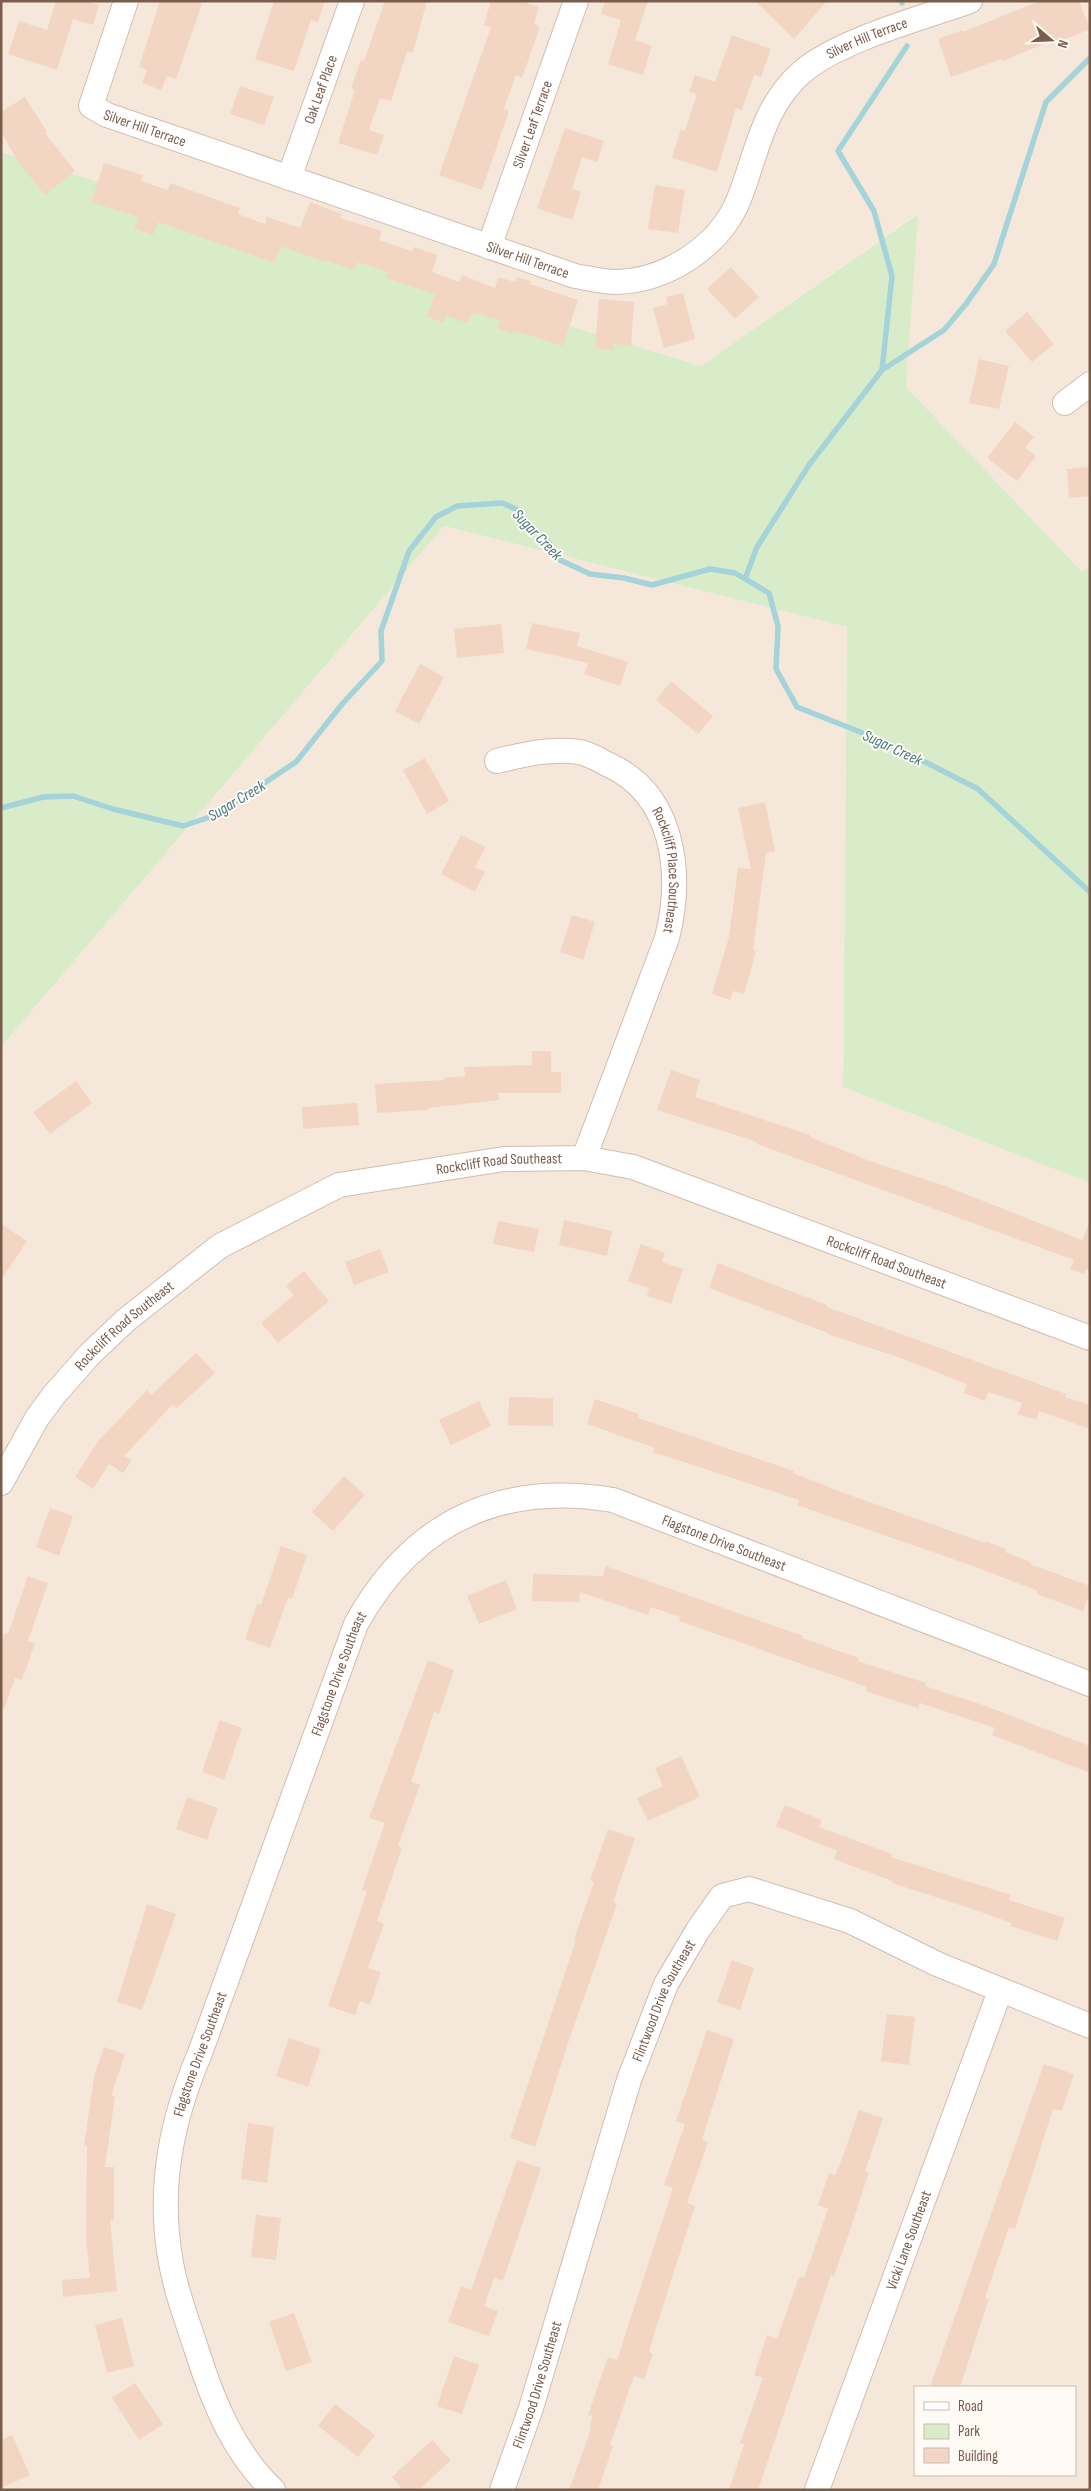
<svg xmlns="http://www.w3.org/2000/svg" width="1091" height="2491" viewBox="0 0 1091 2491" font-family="'Sofia Sans Condensed',sans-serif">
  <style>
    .residential { fill: #f5e8da; fill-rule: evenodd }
    .green { fill: #d8ecc9 }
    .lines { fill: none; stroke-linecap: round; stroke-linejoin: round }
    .stream { stroke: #a5d3da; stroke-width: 5.5 }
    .building { fill: #f3d5c3 }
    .minor-casing { stroke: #d1beb0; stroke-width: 26 }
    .minor { stroke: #fff; stroke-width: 24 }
    .labels { text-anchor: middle; stroke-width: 4; stroke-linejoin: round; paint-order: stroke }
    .street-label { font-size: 15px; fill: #7a5c4d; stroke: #fffaf3 }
    .water-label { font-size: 16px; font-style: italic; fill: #437c86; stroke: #fffaf3 }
  </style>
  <rect width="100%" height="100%" fill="#fdf6ec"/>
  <!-- residential -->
  <path class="residential" d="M1,1H1090V568L1081,572L906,387L917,214L701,366L1,152Z
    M444,526L847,627L843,1087L1090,1183V2490H1V1047ZM915,2387H1075V2475H915Z"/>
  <!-- green -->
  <path class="green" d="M1,152L701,366L918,214L906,387L1081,571L1090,568V1183L843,1087L847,627L444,526L1,1047Z"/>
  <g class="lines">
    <!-- stream -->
    <path class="stream" d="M902,3V1
      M882,370L892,276L874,211L838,151L907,46
      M745,579L757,547L809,465L882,370L944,330L966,304L994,264L1046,102L1090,58
      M1,808L43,797L73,796L113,809L183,826L216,815L296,762L343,703L382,661L381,631L409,551L436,517L457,506L502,503L518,510L532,528L547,540L560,560L590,574L624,578L652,585L710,569L735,573L769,593L778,626L776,669L797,707L888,743L978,789L1090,892"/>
  </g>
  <!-- building -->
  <path class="building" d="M56,1H87L99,5L93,25L73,19L57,70L8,54L19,21L47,30Z
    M160,1H194L202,4L176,79L167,76L161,90L142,83L147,70L139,67Z
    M274,1H325L318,22L311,20L294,71L255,59Z
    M385,1H427L413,53L407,52L391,101L380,98L369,130L384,135L377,155L338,143L355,90L351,88L361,60L364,61Z
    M491,1H521L539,7L534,24L540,27L522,78L516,75L504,109L509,111L482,190L439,175L491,27L484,25Z
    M605,1H648L635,40L652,46L643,75L608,64L621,20L601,14Z
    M755,1H827L794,39Z
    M1040,1H1079L1090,29L1052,45L1051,41L1003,61L1002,59L951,77L938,39L963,30V32Z
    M732,35L771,49L761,77L754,75L742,110L736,108L717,172L672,158L681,129L685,131L697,94L689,92L695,75L715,82Z
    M240,86L274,97L264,125L230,114Z
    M25,97L47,132L45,133L75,171L45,195L19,163L1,132V112Z
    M565,128L604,141L597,162L582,157L572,189L581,192L572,220L537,208Z
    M104,163L143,175L141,181L168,190L170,183L240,208L238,214L265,224L267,217L300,228L310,202L342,214L340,218L382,231L379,240L412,251L414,247L438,255L432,272L459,282L462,275L495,288L498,277L515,282L517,277L531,281L530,284L578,300L563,346L515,331L514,334L497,328L500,320L473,312L468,323L446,316L444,323L427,317L435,294L386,278L388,272L357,262L354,270L325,260L324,262L281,246L275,263L158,222L153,235L134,229L139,217L91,202Z
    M655,185L685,190L678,233L648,229Z
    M731,267L759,297L735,319L707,289Z
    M683,293L695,339L664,348L653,308L668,304L666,297Z
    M599,299L634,302L631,346L614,344V350L595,348Z
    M1027,312L1054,344L1032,362L1005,331Z
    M979,359L1009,366L999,409L969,403Z
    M1015,422L1034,437L1025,448L1036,456L1017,481L987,458Z
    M1090,467V496L1069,498L1067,469Z
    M532,623L580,633L577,646L628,662L620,686L584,674L588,663L526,649Z
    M501,624L504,653L457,658L454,629Z
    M420,664L444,677L419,724L395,711Z
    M671,681L713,716L698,734L656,700Z
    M425,758L449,801L427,814L403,770Z
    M765,802L775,851L766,853L753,950L756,951L744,994L733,991L730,1000L712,994L729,937L738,868L751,869L738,808Z
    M461,835L486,847L475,867L485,872L475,892L441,874Z
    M572,915L595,922L583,960L560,952Z
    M532,1051H551V1072H561V1093H498L499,1100L428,1108V1110L377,1113L375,1084L444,1080V1078L465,1076L464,1067L532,1065Z
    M671,1070L700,1080L695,1097L810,1135V1137L870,1161L945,1186L1082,1240L1090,1222V1271L1086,1269L1084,1274L1070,1269L1074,1260L757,1144V1142L657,1110Z
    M76,1081L92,1103L50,1134L33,1112Z
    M357,1103L359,1125L303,1129L302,1107Z
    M564,1220L612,1231L607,1256L559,1245Z
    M498,1221L539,1229L534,1252L493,1244Z
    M1,1224L27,1241L1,1280Z
    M641,1244L665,1253L662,1262L683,1269L671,1304L647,1296L649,1288L628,1281Z
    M380,1249L389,1272L354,1285L345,1262Z
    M718,1263L827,1305V1307L1066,1394L1065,1397L1090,1405V1429L1039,1411L1036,1420L1018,1414L1022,1403L988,1392L985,1401L964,1393L967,1384L895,1356L827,1334L828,1333L709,1288Z
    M304,1271L329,1301L278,1343L261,1323L294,1295L286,1286Z
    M196,1353L215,1373L177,1408L173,1404L124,1456L132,1460L123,1473L109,1464L93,1489L75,1477L99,1440L147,1390L151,1395Z
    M509,1397L553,1398V1426L508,1425Z
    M595,1399L639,1414L638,1418L794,1471L793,1473L844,1493L985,1543V1541L1006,1549L1005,1552L1031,1562L1030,1564L1090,1586V1593L1083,1611L1037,1594L1038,1591L976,1567L797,1505L799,1500L653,1452L655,1448L587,1424Z
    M479,1401L491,1426L451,1445L439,1420Z
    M344,1476L365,1495L333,1531L312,1512Z
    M50,1508L73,1516L59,1556L36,1547Z
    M281,1546L307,1555L292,1599L288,1598L270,1648L245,1639L257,1604L261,1605Z
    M606,1566L803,1636L802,1638L859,1658L858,1661L926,1683L925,1686L983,1705L1090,1746V1773L992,1735L995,1728L920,1703L918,1708L865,1691L867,1687L679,1621L680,1617L651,1607L648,1615L580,1592L579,1602L532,1601L533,1574L603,1576Z
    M28,1576L48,1583L28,1641L35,1643L22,1680L15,1678L4,1709H1V1644L5,1633L8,1634Z
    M506,1580L517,1609L479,1624L467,1596Z
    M428,1660L454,1670L439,1714L434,1712L411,1782L420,1785L398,1846L402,1848L377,1921L384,1924L368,1968L381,1972L370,2005L360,2001L355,2015L328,2006L367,1892L362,1890L385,1823L369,1818Z
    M220,1720L242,1728L224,1780L202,1772Z
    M681,1756L700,1797L648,1821L637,1798L663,1786L655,1768Z
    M187,1797L218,1808L207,1840L176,1829Z
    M785,1805L822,1820L819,1827L892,1854L891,1857L1011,1895L1009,1900L1065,1918L1057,1941L1011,1926L1012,1923L966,1907L892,1883V1881L834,1859L837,1851L776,1826Z
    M608,1829L635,1838L613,1902L617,1904L570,2037L535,2147L510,2138L576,1940L574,1939L594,1882L590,1880Z
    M147,1904L176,1914L142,2010L117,2002Z
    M732,1960L754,1968L740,2010L717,2002Z
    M887,2014L915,2017L909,2065L881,2061Z
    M707,2030L734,2039L702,2140L708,2142L687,2203L695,2206L656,2328L649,2352L653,2354L644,2379L634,2376L610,2445L613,2446L598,2490H569L591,2429L589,2428L593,2416L588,2415L608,2357L617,2360L673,2188L664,2185L685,2124L676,2121Z
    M289,2038L321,2049L308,2087L276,2076Z
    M104,2047L125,2054L111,2096H115L105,2167H114V2220H110L117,2291L63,2297L62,2280L90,2278L86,2238L87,2146H84L94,2077Z
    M1044,2064L1074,2074L1062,2111L1053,2109L1015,2229L1009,2227L985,2298L989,2299L960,2387H930Z
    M859,2110L883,2118L865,2171L869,2172L850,2230L834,2276L831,2275L758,2490H729L744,2444L740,2443L763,2378L754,2375L767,2335L777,2339L799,2277L804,2278L828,2209L818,2205L829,2173L835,2175L841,2162Z
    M248,2123L274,2127L267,2183L241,2179Z
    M517,2160L541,2168L503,2281L494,2278L484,2306L498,2311L489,2336L448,2322L461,2286L471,2290Z
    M256,2215L281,2218L276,2260L251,2257Z
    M294,2313L312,2362L286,2371L269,2322Z
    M122,2318L134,2366L107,2373L95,2325Z
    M454,2356L479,2365L462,2414L437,2406Z
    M135,2383L163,2424L139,2440L112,2398Z
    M335,2404L375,2435L358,2457L318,2426Z
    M12,2435L30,2475L1,2488V2440Z
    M432,2440L451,2460L419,2490H403L392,2477Z"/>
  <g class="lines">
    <defs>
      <g id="minor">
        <path id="s1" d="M126,1L91,106L107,115L575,276C588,278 603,282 616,282C667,281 720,246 739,199C757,153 763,106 802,72C839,40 923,18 970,1"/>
        <path id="s2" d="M289,178L352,1"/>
        <path id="s3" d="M489,247L576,1"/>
        <path d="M1065,403L1090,384"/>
        <path id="s4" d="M497,761C525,754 551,748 579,752C588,753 599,760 607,764C675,794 683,874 667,938L584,1158"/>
        <path id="s5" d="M1,1483L37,1418L54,1395L90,1354L126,1320L220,1246L339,1185L504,1159L584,1158L633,1167L1090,1338"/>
        <path id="s6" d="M273,2490C234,2453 213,2402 197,2351C187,2320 175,2289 170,2257C158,2185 172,2119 200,2053L356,1624C412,1523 498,1481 613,1500L1090,1684"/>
        <path id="s7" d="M502,2490L531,2408L629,2080L666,1984L698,1930L722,1896L749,1889L850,1921L937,1964L1090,2026"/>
        <path id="s8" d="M817,2490L1000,1991"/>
      </g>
    </defs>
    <!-- minor casing -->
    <use href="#minor" class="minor-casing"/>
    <!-- minor -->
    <use href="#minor" class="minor"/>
  </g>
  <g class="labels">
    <!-- street labels -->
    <g class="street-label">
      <text dy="5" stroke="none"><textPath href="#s1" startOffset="1039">Silver Hill Terrace</textPath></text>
      <text dy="5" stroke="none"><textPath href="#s2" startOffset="94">Oak Leaf Place</textPath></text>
      <text dy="5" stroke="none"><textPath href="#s3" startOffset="130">Silver Leaf Terrace</textPath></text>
      <text dy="5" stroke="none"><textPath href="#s1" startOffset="169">Silver Hill Terrace</textPath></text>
      <text dy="5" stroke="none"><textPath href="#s1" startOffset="574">Silver Hill Terrace</textPath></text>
      <text dy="5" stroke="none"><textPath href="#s4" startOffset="245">Rockcliff Place Southeast</textPath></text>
      <text dy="5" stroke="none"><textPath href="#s5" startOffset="622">Rockcliff Road Southeast</textPath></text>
      <text dy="5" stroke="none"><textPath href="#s5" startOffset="1028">Rockcliff Road Southeast</textPath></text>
      <text dy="5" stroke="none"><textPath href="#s5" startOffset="202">Rockcliff Road Southeast</textPath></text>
      <text dy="5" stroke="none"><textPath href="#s6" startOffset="1350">Flagstone Drive Southeast</textPath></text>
      <text dy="5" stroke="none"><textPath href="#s6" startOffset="871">Flagstone Drive Southeast</textPath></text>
      <text dy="5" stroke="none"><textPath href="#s7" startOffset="516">Flintwood Drive Southeast</textPath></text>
      <text dy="5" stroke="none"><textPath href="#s6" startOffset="466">Flagstone Drive Southeast</textPath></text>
      <text dy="5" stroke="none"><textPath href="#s8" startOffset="266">Vicki Lane Southeast</textPath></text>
      <text dy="5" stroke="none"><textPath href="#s7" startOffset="111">Flintwood Drive Southeast</textPath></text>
    </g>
    <!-- water labels -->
    <g class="water-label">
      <text transform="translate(538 534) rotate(46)" y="6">Sugar Creek</text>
      <text transform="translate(893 747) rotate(25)" y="6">Sugar Creek</text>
      <text transform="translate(236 800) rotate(-31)" y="6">Sugar Creek</text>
    </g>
  </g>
  <!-- border -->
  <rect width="1091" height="2491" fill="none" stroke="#7a5c4d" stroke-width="5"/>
  <!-- legend -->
  <rect x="914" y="2386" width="162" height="90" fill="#fffaf3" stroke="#cabbb1"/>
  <rect x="924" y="2402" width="25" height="8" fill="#ffffff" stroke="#cabbb1"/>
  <text x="958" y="2411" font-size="15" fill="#7a5c4d">Road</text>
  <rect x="924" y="2424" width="25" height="15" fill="#d8ecc9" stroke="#cabbb1"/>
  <text x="958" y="2436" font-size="15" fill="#7a5c4d">Park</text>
  <rect x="924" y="2448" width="25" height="15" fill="#f3d5c3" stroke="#cabbb1"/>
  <text x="958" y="2461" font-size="15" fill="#7a5c4d">Building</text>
  <!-- north arrow -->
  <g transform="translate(1051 40) rotate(109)" stroke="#fffaf3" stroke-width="4" paint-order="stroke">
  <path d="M0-4L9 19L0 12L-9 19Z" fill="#7a5c4d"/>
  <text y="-8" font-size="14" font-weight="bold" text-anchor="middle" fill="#7a5c4d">N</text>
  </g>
</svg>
